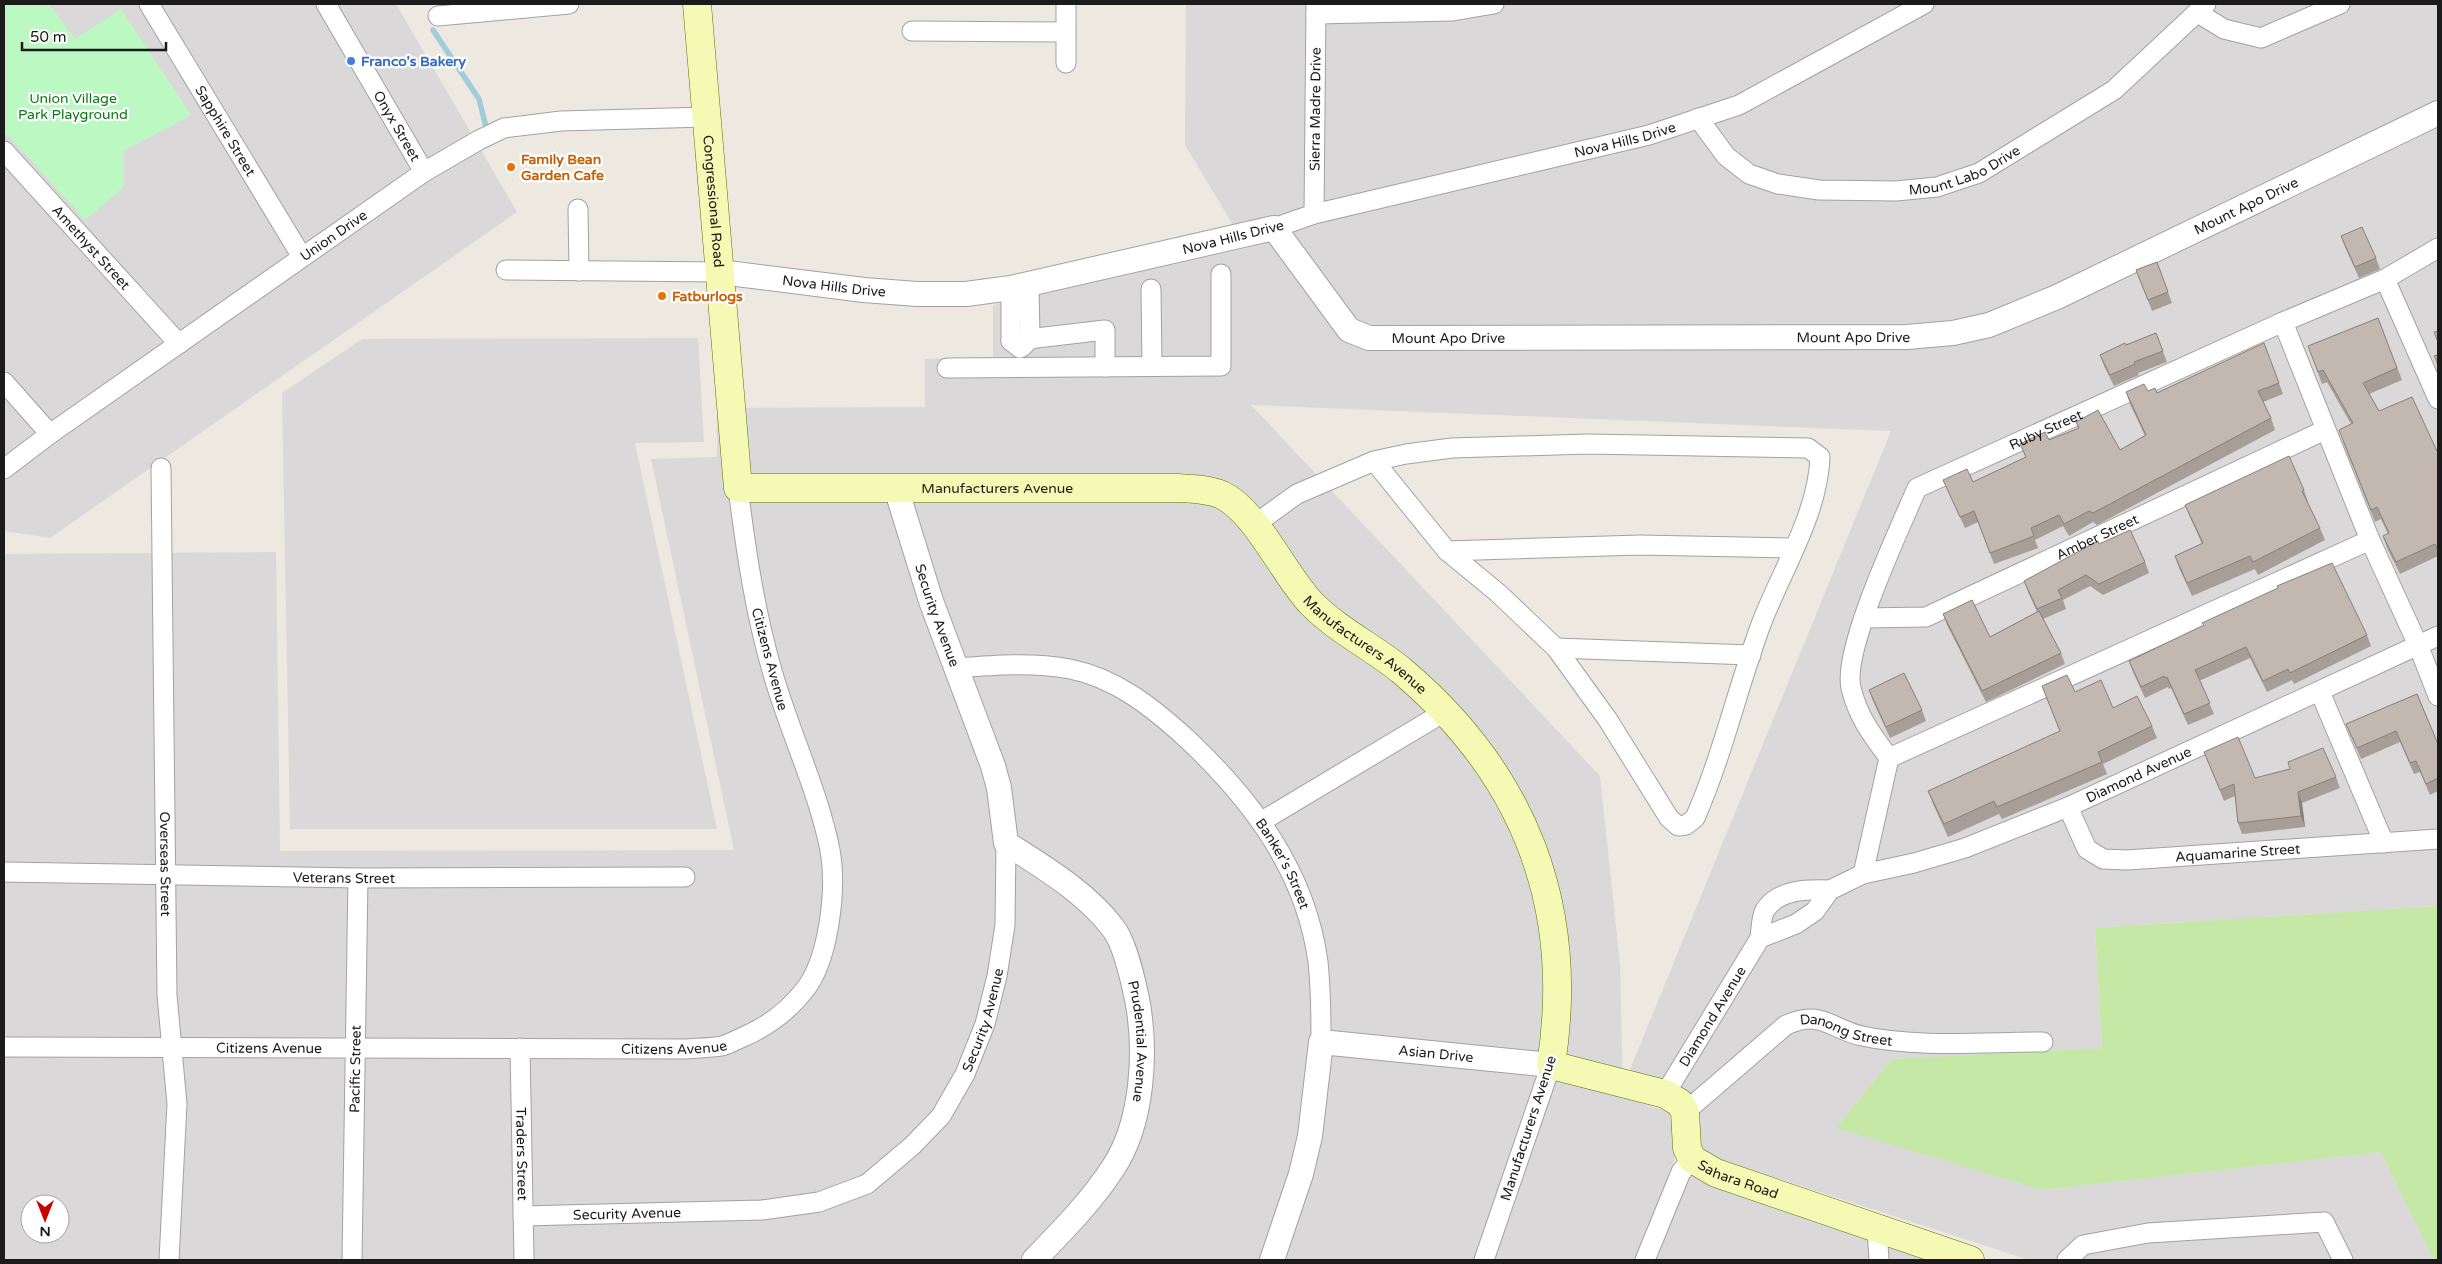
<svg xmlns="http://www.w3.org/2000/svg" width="2442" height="1264" viewBox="0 0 2442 1264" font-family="'Varela Round',sans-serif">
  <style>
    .residential { fill: #dad8d8; fill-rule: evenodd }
    .grass { fill: #c5e8a6 }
    .park { fill: #bcf9c2 }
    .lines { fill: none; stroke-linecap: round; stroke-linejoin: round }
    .stream { stroke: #a0cddb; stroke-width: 5.5 }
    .minor-casing { stroke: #a2a2a2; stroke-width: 21 }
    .tertiary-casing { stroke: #a2a2a2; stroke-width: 26 }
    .secondary-casing { stroke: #627005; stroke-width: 29 }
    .minor { stroke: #fff; stroke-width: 19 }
    .tertiary { stroke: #fff; stroke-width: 24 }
    .secondary { stroke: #f4f9b3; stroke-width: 28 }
    .wall { fill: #a79e97 }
    .shaded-wall { fill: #88817b }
    .building { fill: #c2b8b0; stroke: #88817b }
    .shop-dot { fill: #3f7fe0; stroke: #fff; stroke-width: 2 }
    .food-dot { fill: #e8710a; stroke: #fff; stroke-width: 2 }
    .labels { text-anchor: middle; stroke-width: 4.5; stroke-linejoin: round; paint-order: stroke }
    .shop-label { font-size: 14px; font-weight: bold; fill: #366cbe; stroke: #fff; text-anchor: start }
    .park-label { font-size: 14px; fill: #0b7816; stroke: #fff }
    .street-label { font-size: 14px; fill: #1b1b1b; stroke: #fff }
    .food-label { font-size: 14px; font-weight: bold; fill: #c56008; stroke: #fff; text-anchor: start }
  </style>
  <rect width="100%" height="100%" fill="#ede9e1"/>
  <!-- residential -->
  <path class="residential" d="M4,4H396L517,212L50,538L4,531Z
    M1186,4H2438V906L2095,928L2102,1048L1892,1059L1837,1127L2042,1190L2381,1152L2434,1260H2029L1703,1154L1694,1117L1629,1072L1891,431L1251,405L1600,776L1620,964L1623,1096L1678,1116L1674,1166L1937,1260H4V554L276,552L280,851L734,850L651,459L717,457V408L925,407V359L993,357V305L1247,248L1185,145ZM30,1204H60V1234H30Z
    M698,338L704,442L635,443L717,829H290L282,393L362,339Z"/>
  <!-- grass -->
  <path class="grass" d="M2438,906V1260H2434L2381,1152L2042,1190L1836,1128L1892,1059L2102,1048L2095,928Z"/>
  <!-- park -->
  <path class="park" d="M4,4H49L75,39L121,9L191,115L124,151V187L85,220L4,131Z"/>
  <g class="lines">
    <!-- stream -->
    <path class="stream" d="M433,30L479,99L486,127"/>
    <defs>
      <g id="minor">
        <path id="s1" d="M149,4L302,257"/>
        <path id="s2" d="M326,4L424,172"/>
        <path d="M1066,4V63"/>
        <path d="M2198,13L2224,29L2261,38L2340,4"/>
        <path d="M1316,14L1453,11L1494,4"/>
        <path d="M438,16L569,4"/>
        <path d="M912,31L1066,32"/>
        <path id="s3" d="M1698,118L1726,156L1749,174L1778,184L1819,190L1896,191L1937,187L1979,173L2114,90L2206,4"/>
        <path id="s4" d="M4,151L179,344"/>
        <path d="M578,209L579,271"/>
        <path id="s5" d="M1314,214L1316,4"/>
        <path id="s6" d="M1274,228L1314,214L1649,135L1739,105L1924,4"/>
        <path d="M506,270L720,272"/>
        <path d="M2385,279L2438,399"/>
        <path d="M1011,288V341L1020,348"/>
        <path d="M1151,289L1152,366"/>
        <path d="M2283,322L2370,540L2418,645L2438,696"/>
        <path d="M1011,341L1105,330V367"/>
        <path d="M1022,347L1030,339L1029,283"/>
        <path d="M947,368L1221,366V274"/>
        <path d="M4,382L50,434"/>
        <path id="s7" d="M161,468L167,995L177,1104L169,1260"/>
        <path id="s8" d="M4,469L50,434L424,172L479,140L504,128L561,121L706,117"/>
        <path d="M1254,525L1297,494L1374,461L1406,454L1452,448L1588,444L1808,448L1820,457C1818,515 1780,573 1760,627C1737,690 1722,757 1695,818L1686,825L1678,826L1669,818L1608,720L1556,648L1498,593L1447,551L1374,461"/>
        <path d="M1447,551L1640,545L1794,548"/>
        <path id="s9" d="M1864,618L1926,617L2325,430"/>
        <path d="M1556,648L1751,655"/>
        <path id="s10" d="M957,668C995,665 1032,662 1070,669C1116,678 1153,708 1186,738C1251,799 1306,871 1318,962C1321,989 1321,1015 1321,1042"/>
        <path d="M2320,692L2384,843"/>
        <path id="s11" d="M1889,758C1872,735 1858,717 1851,688C1842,650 1900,528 1917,488L2283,322L2385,279L2438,248"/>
        <path id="s12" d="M2068,807L2087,849L2103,859L2127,860L2438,839"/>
        <path d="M1262,821L1446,711"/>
        <path id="s13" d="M4,872L358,878L685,877"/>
        <path d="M1863,874L1889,758L2370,540"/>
        <path id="s14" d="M1760,938L1796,924L1815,911L1830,890L1863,874L1914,863L1965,848L2068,807L2438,636"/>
        <path id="s15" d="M4,1047L684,1049C696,1048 710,1048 722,1046C729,1044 736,1040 743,1037C766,1027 787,1012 803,992C829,962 837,889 830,850C818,790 790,733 773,674C755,613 746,551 738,488"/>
        <path id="s16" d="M520,1048L524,1260"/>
        <path id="s17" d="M1665,1094L1760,938C1761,930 1761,917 1765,910C1779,889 1808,889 1830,890"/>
        <path id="s18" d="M1685,1112L1786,1025C1822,1009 1830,1029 1862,1036C1917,1048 1986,1042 2043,1042"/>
        <path id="s19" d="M523,1216L762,1210L819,1202L867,1184L912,1146L941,1116L965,1074L985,1024L997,976L1005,925L1006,843"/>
        <path d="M1877,1229L1879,1260"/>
        <path id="s20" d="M352,1260L358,878"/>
        <path d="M1484,1260L1551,1065"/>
        <path d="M1645,1260L1681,1172L1692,1159"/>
        <path d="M2067,1260L2083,1245L2148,1233L2324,1222L2343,1260"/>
      </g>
      <g id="tertiary">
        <path id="s21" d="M720,272L864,290L917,294H966L1011,288L1274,228L1349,330L1369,338L1907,337L1953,333L1989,325L2057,297L2438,113"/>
        <path id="s22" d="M896,488L931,601L993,766L999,788L1006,843C1043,867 1086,892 1113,928C1125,943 1133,980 1137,999C1147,1051 1143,1123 1113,1168C1091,1202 1061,1232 1034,1260"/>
        <path id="s23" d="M1272,1260L1301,1174L1310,1136L1321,1042L1551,1065"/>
      </g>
      <g id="secondary">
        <path id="s24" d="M697,4L738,488H1178C1193,489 1208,489 1222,495C1256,511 1284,575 1311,603C1337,630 1373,647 1402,671C1524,774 1576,906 1551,1065L1665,1094L1680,1103L1685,1112L1687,1148L1692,1159L1716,1173L1970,1260"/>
      </g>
    </defs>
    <!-- minor casing -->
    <use href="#minor" class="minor-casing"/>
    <!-- tertiary casing -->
    <use href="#tertiary" class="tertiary-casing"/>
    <!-- secondary casing -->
    <use href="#secondary" class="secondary-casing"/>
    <!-- minor -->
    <use href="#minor" class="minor"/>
    <!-- tertiary -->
    <use href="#tertiary" class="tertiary"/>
    <!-- secondary -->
    <use href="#secondary" class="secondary"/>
  </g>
  <!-- wall -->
  <path class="wall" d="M2341,236L2376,258L2380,269L2359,278L2345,247Z
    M2157,262L2172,303L2152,311L2136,270Z
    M2378,318L2402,380L2369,394L2379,411L2437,451H2438V556L2400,574L2387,548L2383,536L2388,534L2381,519L2375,522L2343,442L2351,424L2327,382L2322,384L2308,346Z
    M2156,333L2167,362L2138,373L2139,375L2114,386L2104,366L2100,355Z
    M2264,343L2283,394L2263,402L2271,418L2275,430L2097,525L2093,522L2069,536L2063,526L2035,540L2038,548L1994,564L1978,522L1965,528L1948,491L1943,480L1973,482L2026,457L2078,428L2076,422L2120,450L2145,436L2130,404L2126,392L2148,391L2157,393Z
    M2438,355V368L2434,356Z
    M2304,490L2308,502H2307L2320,528L2325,540L2258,575L2255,569L2192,596L2179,568L2175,556L2202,544L2190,517L2185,505Z
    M2099,544L2145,562L2149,573L2103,595L2090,586L2063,600L2066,609L2043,619L2061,653L2065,664L1986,702L1947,625L1943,614L1990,637L2037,612L2028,592L2024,581Z
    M2203,626L2367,635L2371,646L2294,684L2292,680L2267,692L2250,658L2199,681L2214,714L2188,725L2171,688L2169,689L2168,687L2145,698L2133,672L2129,661Z
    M2042,686L2075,692L2113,708L2152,726L2157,738L2103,764L2107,774L2002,819L1999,814L1948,837L1933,804L1928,791L2060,732Z
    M1869,690L1922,710L1926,721L1890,738L1873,701Z
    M2417,694L2438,744V791L2430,795L2420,772L2414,774L2400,742L2361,759L2346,724Z
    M2204,752L2255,778L2290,769L2336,777L2340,788L2302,803L2305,827L2242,834L2238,823L2235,796L2224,801Z"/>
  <!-- shaded-wall -->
  <path class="shaded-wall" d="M2298,792L2302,803L2305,827L2301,816Z"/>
  <!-- building -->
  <path class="building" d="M2362,227L2376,258L2355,267L2341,236Z
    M2157,262L2168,292L2148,300L2136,270Z
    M2378,318L2397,368L2363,383L2379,411L2412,397L2437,451H2438V550L2435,544L2396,562L2383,536L2389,533L2377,507L2371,510L2339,430L2353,423L2323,370L2318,372L2308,346Z
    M2438,331V342L2434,332Z
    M2156,333L2163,351L2134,362L2135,364L2110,375L2100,355L2125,343L2126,345Z
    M2264,343L2279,383L2258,391L2271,418L2093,513L2089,511L2064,524L2059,515L2031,528L2034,536L1990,553L1974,511L1960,517L1943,480L1967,469L1973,482L2026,457L2020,444L2045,432L2049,440L2079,428L2076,422L2098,410L2120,450L2146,435L2126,392L2144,384L2148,391L2155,388L2157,393Z
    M2438,355V362L2434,356Z
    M2289,456L2304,490L2302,491L2320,528L2253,562L2250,556L2187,583L2175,556L2203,543L2185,505Z
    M2130,530L2145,562L2099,584L2086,575L2058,590L2062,598L2037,609L2024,581L2098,541L2099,544Z
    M2332,563L2367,635L2290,673L2288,669L2263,681L2246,647L2195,670L2210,703L2184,714L2167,677L2165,678L2164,676L2141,687L2129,661L2204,625L2202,623L2278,588L2277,586Z
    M1972,600L1990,637L2039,611L2061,653L1982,691L1943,614Z
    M1904,673L1922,710L1886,727L1869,690Z
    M2067,675L2075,692L2101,680L2113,708L2137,696L2152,726L2098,752L2102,762L1997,807L1994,801L1944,824L1928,791L2060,731L2042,686Z
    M2417,694L2438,744V778L2426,784L2416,761L2410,763L2396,731L2357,748L2346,724Z
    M2238,737L2255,778L2290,769L2288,762L2323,748L2336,777L2298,792L2301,816L2238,823L2234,784L2220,790L2204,752Z"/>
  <!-- markers -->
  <circle class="shop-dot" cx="351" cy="61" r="5"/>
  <g class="food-dot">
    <circle cx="511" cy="167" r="5"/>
    <circle cx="662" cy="296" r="5"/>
  </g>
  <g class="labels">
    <!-- shop labels -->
    <g class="shop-label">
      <text x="361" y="66">Franco's Bakery</text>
    </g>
    <!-- park labels -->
    <g class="park-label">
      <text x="73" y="103">Union Village<tspan x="73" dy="16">Park Playground</tspan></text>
    </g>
    <!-- street labels -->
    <g class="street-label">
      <text dy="5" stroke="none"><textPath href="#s5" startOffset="105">Sierra Madre Drive</textPath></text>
      <text dy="5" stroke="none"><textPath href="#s2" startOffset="141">Onyx Street</textPath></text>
      <text dy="5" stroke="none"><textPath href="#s1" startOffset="148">Sapphire Street</textPath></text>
      <text dy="5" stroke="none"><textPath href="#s6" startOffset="362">Nova Hills Drive</textPath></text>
      <text dy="5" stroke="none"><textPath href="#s3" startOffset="298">Mount Labo Drive</textPath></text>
      <text dy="5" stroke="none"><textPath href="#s24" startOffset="198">Congressional Road</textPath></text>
      <text dy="5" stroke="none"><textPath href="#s21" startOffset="1615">Mount Apo Drive</textPath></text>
      <text dy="5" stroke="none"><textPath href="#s8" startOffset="404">Union Drive</textPath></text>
      <text transform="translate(1233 237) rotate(-14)" y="5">Nova Hills Drive</text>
      <text dy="5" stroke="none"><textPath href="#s4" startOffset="130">Amethyst Street</textPath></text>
      <text dy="5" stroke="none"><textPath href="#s21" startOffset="115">Nova Hills Drive</textPath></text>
      <text dy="5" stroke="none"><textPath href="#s21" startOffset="1195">Mount Apo Drive</textPath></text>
      <text dy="5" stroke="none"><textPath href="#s21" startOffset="790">Mount Apo Drive</textPath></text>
      <text dy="5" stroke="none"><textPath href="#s11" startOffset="434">Ruby Street</textPath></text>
      <text dy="5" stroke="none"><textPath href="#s24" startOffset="745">Manufacturers Avenue</textPath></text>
      <text dy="5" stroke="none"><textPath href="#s9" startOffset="251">Amber Street</textPath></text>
      <text dy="5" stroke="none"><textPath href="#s22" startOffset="134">Security Avenue</textPath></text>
      <text dy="5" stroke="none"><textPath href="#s24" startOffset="1180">Manufacturers Avenue</textPath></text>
      <text transform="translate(770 659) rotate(75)" y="5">Citizens Avenue</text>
      <text dy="5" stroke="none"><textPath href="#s14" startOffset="418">Diamond Avenue</textPath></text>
      <text dy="5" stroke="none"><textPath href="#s12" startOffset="200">Aquamarine Street</textPath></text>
      <text dy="5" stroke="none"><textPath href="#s7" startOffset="396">Overseas Street</textPath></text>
      <text dy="5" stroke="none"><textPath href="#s10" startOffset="410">Banker's Street</textPath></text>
      <text dy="5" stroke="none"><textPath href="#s13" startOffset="340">Veterans Street</textPath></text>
      <text dy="5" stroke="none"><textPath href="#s17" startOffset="91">Diamond Avenue</textPath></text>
      <text dy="5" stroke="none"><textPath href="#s19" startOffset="554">Security Avenue</textPath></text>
      <text dy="5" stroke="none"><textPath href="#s18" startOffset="196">Danong Street</textPath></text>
      <text dy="5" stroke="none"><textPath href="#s22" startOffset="628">Prudential Avenue</textPath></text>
      <text dy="5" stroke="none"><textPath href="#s15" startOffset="670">Citizens Avenue</textPath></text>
      <text dy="5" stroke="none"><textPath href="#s15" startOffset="265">Citizens Avenue</textPath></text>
      <text dy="5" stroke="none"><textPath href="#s23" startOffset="340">Asian Drive</textPath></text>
      <text dy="5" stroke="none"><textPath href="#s20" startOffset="191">Pacific Street</textPath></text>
      <text transform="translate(1528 1128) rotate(-72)" y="5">Manufacturers Avenue</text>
      <text dy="5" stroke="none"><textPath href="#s16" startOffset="106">Traders Street</textPath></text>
      <text dy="5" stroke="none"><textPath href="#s24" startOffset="1912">Sahara Road</textPath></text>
      <text dy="5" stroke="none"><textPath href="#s19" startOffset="104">Security Avenue</textPath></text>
    </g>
    <!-- food labels -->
    <g class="food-label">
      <text x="521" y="164">Family Bean<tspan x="521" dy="16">Garden Cafe</tspan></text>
      <text x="672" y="301">Fatburlogs</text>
    </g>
  </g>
  <!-- border -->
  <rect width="2442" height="1264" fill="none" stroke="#1b1b1b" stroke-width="10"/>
  <!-- north arrow -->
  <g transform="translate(45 1219) rotate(180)"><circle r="24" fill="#ffffff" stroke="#a4a4a4"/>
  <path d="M0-4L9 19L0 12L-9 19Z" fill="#c70400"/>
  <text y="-8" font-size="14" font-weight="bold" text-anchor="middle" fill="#1b1b1b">N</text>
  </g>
  <!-- scale -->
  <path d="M22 42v8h144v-8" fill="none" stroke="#1b1b1b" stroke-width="2.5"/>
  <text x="30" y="42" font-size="15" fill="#1b1b1b" stroke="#ffffff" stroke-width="4" paint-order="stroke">50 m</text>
</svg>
